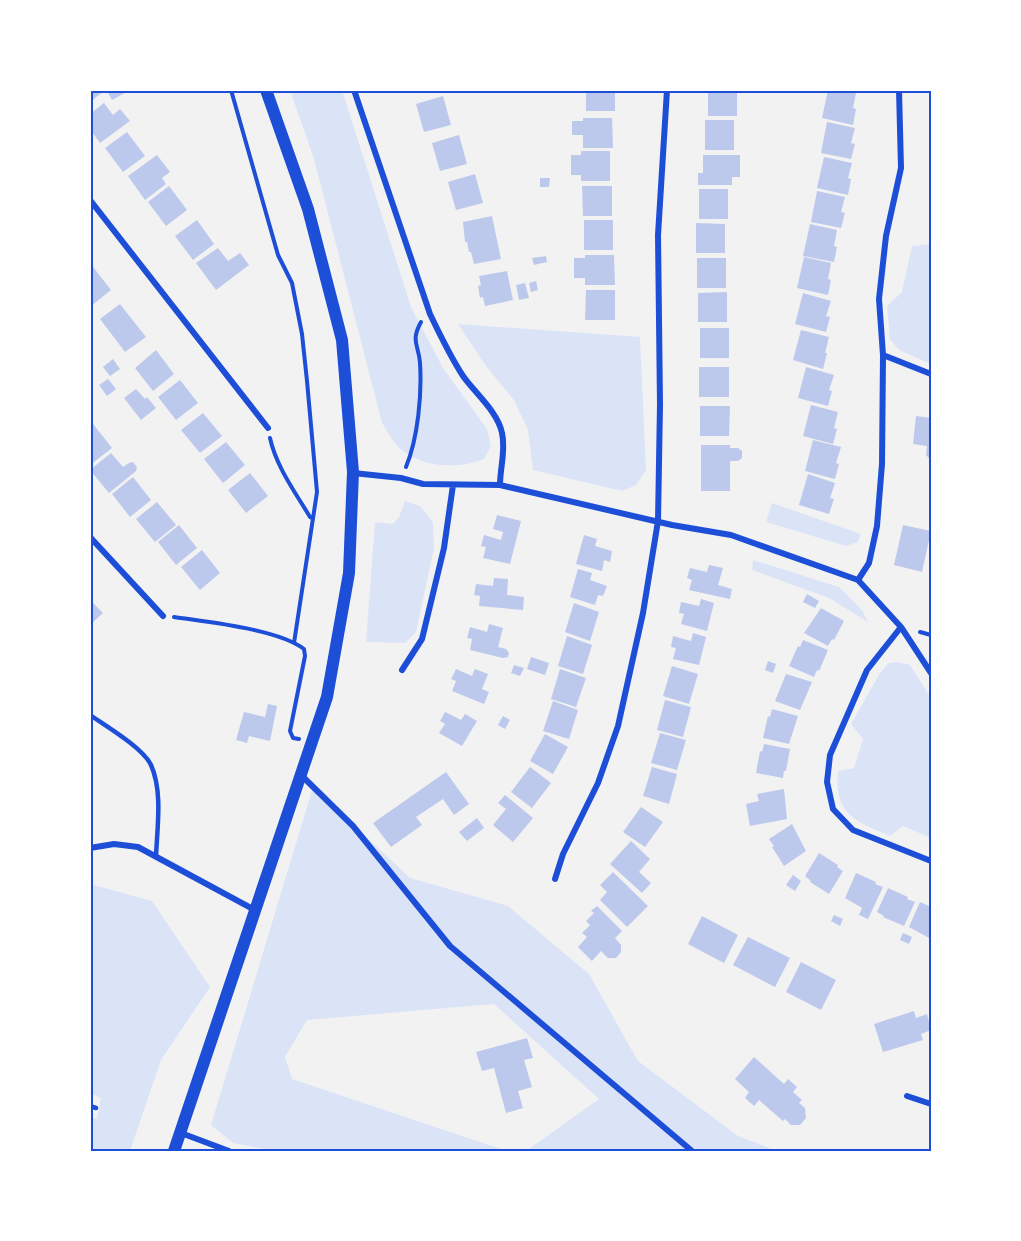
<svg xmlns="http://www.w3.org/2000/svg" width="1021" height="1241" viewBox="0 0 1021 1241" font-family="'Asap Condensed',sans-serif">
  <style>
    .green { fill: #dbe4f7 }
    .building { fill: #bdc9ec }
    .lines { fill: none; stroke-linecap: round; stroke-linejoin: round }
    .path { stroke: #1d4ed8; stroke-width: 4 }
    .service { stroke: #1d4ed8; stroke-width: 4.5 }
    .minor { stroke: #1d4ed8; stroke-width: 6 }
    .secondary { stroke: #1d4ed8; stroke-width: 12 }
    .neatline { fill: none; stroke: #1d4ed8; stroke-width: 2 }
  </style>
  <rect width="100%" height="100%" fill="#f2f2f2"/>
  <!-- green -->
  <path class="green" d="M290,90H342L411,307L443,368L487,429L491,446L484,459C459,469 424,468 402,450C394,444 388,432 382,423L314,159Z
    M931,244V364L899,350L890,339L887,306L902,292L912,246Z
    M458,324L640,337L646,470L636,485L622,491L533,470L528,430L514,400L486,366Z
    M405,501L420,506L433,522L434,548L416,632L405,643L366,642L375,522L393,524L399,517Z
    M772,503L861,534L858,542L846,546L766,522Z
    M753,560L839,587L862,610L868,622L829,598L752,570Z
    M898,662L910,665L931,698V838L903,826L890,836C855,821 834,815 838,771L854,768L863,739L851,724L880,673L889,663Z
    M313,787L410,878L508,906L589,974L638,1061L738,1136L777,1151H526L599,1099L494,1004L307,1020L285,1057L292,1079L507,1151H274L233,1143L211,1125Z
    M90,884L152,901L210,987L161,1060L130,1151H90V1117L97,1119L101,1098L90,1093Z"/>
  <!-- building -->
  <path class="building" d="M90,90H103L104,91L90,102Z
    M110,90H130L112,100L107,91Z
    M586,90H615V111H586Z
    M708,90H737V116H708Z
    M828,90H843L856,93L853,108L856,109L853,125L822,118Z
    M443,96L451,125L424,132L416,104Z
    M104,103L113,115L120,109L130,121L100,143L90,129V114Z
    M583,118H612L613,148H583V135H572V121H583Z
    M705,120H734V150H705Z
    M827,122L855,128L851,143L855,144L851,159L821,153Z
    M127,132L145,156L123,172L105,148Z
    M459,135L467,164L440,171L432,143Z
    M581,151H610V181H581V175H571V155H581Z
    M157,155L170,172L162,178L166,184L145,200L128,176Z
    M703,155H740V177H732V185H698V173H703Z
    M824,157L852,163L848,178L851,179L848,195L817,188Z
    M475,174L483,203L456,210L448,182Z
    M540,178H550L549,187H540Z
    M169,186L187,210L166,226L148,202Z
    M582,186H612V216H583Z
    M699,189H728V219H699Z
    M817,191L845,197L841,212L845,213L841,228L811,222Z
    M492,216L501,259L474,264L471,252H469L467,242H465L463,222Z
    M197,220L214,244L193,260L175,236Z
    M584,220H613V250H584Z
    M696,223L725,224V253H696Z
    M810,224L837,230L834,246L837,247L834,262L803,256Z
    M218,248L228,261L240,253L249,265L216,290L196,263Z
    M585,255H614L615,285H585V278H574V258H585Z
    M546,256L547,262L534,265L532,258Z
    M804,257L831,263L828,279L831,280L828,295L797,288Z
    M697,258H726V288H697Z
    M90,263L111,290L91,306L90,305Z
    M507,271L513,300L485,306L483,297L480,298L478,286L481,285L479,276Z
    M536,281L538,290L531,292L529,283Z
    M525,283L529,298L519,300L516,285Z
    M586,290H615V320H585Z
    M727,292V322H698V293Z
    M803,293L831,301L826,316L830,317L826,332L795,324Z
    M120,304L146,337L125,352L100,319Z
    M700,328H729V358H700Z
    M801,330L829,337L825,353H827L823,369L793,360Z
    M156,350L174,374L153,391L135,368Z
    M113,359L120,369L110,376L103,367Z
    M699,367H729V397H699Z
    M806,367L834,375L829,390L832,391L828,406L798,398Z
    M108,379L116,389L107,396L99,385Z
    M180,380L198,403L176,420L158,397Z
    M136,389L145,399L147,397L156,408L141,420L124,398Z
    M811,405L838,412L834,428L837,429L833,444L803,436Z
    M700,406H730L729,436H700Z
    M203,413L222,436L200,453L181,430Z
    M916,416L931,418V460L926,455L927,446L913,444Z
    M93,424L112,448L90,465V426Z
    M813,440L841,447L836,463L839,464L835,479L805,471Z
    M226,442L245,465L223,483L204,459Z
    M701,445H730V448H738L742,451V458L738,461H730V491H701Z
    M111,453L123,467L129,463L133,462L137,467L136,471L109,493L90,470Z
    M250,473L268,496L246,513L228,490Z
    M808,474L835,483L830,498L834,499L829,514L799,505Z
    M133,477L151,500L130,517L112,494Z
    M157,502L176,525L155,542L136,519Z
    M497,515L521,521L510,564L483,558L486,547L481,546L484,535L501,540L503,532L493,529Z
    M179,525L197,548L176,565L158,542Z
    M903,525L931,531L922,572L894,565Z
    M584,535L597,539L595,546L612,551L610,562L604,560L602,571L576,564Z
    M202,550L220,573L200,590L181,567Z
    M709,565L723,568L718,585L732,589L730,599L689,590L692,580L687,578L690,568L707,572Z
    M578,569L592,573L590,580L607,586L603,596L598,595L595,605L570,597Z
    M494,578L508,579L507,595L524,597L523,610L479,606L480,596L474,595L476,584L493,586Z
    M807,594L819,601L815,608L803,602Z
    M701,599L714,603L707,631L681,624L684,614L679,613L681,602L699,606Z
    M90,600L103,613L90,625Z
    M574,603L599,612L590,641L565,632Z
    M821,608L844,621L834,640L832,639L828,646L804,633Z
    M489,624L503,628L498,647L506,649L509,653L508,657L503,658L470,650L472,639L467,638L470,627L487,632Z
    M693,633L706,637L699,665L673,659L676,648L671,647L673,636L691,641Z
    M567,636L592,645L583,674L558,666Z
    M803,640L828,650L819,671L817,670L814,677L789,666L798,646L800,647Z
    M531,657L549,663L545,675L527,669Z
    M768,661L776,664L773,673L765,670Z
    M514,665L524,668L520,676L511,673Z
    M672,666L698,674L689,704L663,696Z
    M456,669L472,676L475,669L488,674L482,689L489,692L484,704L452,691L456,681L451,679Z
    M560,669L586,678L576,707L551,699Z
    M786,674L812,682L800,710L775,701Z
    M665,700L691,707L683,737L657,730Z
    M553,701L578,710L569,739L543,731Z
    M268,704L277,706L270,741L249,736L247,743L236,740L244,712L265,717Z
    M772,709L798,716L789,744L763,738L768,716L770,717Z
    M445,712L461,720L465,714L477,721L462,746L439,733L445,724L440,721Z
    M503,716L510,720L505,729L498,725Z
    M660,733L686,740L677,770L651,763Z
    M545,734L568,747L553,774L530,761Z
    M764,744L790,749L786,771H784L783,778L756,773L760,751L762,752Z
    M530,767L551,783L532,808L511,792Z
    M652,767L677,774L669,804L643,796Z
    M446,772L469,804L454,815L443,799L416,817L422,825L391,847L373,823Z
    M784,789L787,819L750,826L746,804L759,801L757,794Z
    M505,795L533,818L513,842L493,825L506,809L498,803Z
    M641,807L663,822L645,847L623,832Z
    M477,818L484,828L467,841L459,832Z
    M792,824L806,851L784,866L772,847L774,846L769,839Z
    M631,841L650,859L639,872L651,883L642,893L610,864Z
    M819,853L838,865L837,867L843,871L829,894L810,882L811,881L805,876Z
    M613,872L648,906L627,927L600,900L607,892L600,885Z
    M856,873L876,882L875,884L883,887L868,919L859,915L862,908L845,898Z
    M793,875L801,881L795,891L786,885Z
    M888,888L908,897L907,899L915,902L904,926L883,917L884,916L877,912Z
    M920,902L931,907V939L909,927Z
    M597,906L622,931L615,938L621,945V952L616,958H608L601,951L592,961L578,947L587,937L582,933L590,925L586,921L594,913L591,911Z
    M834,915L843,919L840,926L831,921Z
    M702,916L738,935L724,963L688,944Z
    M903,933L912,937L909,944L900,940Z
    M748,937L790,958L775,987L733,965Z
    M801,962L836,980L821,1010L786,992Z
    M914,1011L916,1018L927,1014L931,1030L921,1034L923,1040L883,1052L874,1024Z
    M527,1038L533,1058L524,1060L532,1087L518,1091L523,1108L506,1113L494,1068L482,1071L476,1052Z
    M754,1057L784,1084L788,1079L797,1087L793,1092L802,1100L799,1103L805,1108L806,1118L800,1125H791L785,1119L783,1121L759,1100L754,1106L745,1098L749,1092L735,1079Z"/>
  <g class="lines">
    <!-- path -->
    <path class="path" d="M231,90L278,255L292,283L302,334L307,381L317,492L294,643
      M270,438C276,466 295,492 310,517L313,518
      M406,467C418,438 422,394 420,363C419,345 410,342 421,322
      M174,617C207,622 278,629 304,649L305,656L290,731L293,738L299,739
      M920,632L931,635"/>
    <!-- service -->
    <path class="service" d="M90,715C106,726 143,748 151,765C163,792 157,828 156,857
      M90,1106L96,1108"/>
    <!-- minor -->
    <path class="minor" d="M354,90L430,314C440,335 450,356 463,376C475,393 498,412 502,433C506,450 500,468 500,485
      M90,200L268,428
      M883,355L931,374
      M353,473L401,478L423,484L500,485L672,525L731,535L858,580L869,563L877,526L882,464L883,355L879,299L886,236L901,168L899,90
      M90,537L163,616
      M858,580L901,627L931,673
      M901,627L867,670L830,755L827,782L833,809L853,830L931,861
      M402,670L422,639L444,548L453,485
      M301,775L353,826L450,946L692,1151
      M90,848L114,844L138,847L255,910
      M555,879L563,854L598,783L618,726L643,613L658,521L660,404L658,235L667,90
      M907,1096L931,1104
      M181,1133L229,1151"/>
    <!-- secondary -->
    <path class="secondary" d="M174,1151L327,697L349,573L353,472L342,340L308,209L266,90"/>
  </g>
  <!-- border -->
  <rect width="1021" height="1241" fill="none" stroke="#ffffff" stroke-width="183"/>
  <rect x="92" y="92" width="838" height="1058" class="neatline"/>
</svg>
